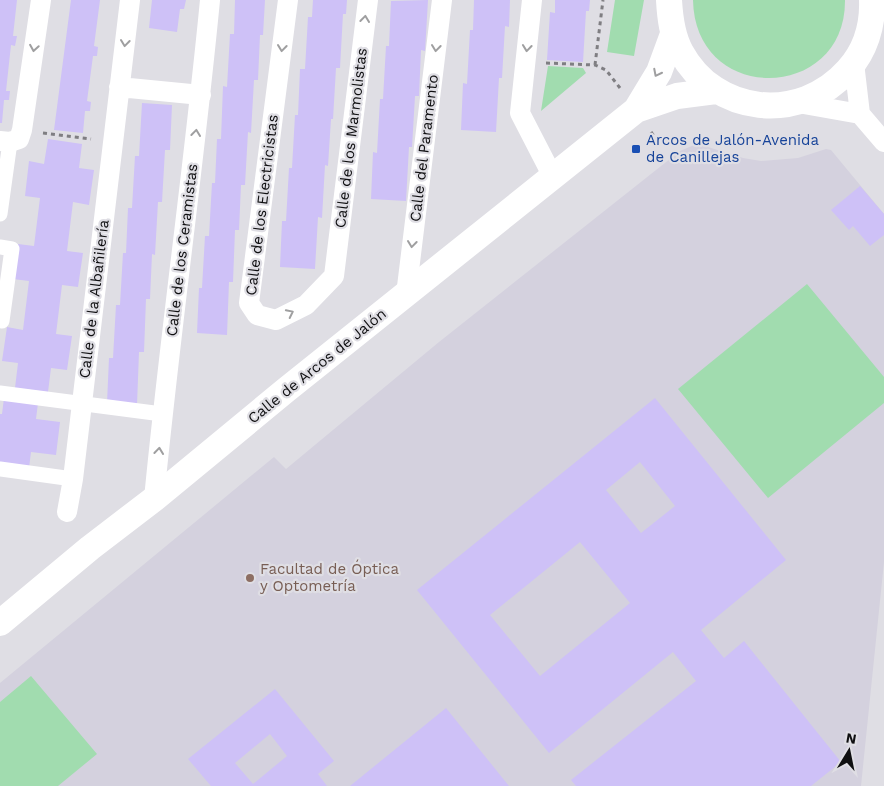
<svg xmlns="http://www.w3.org/2000/svg" width="884" height="786" viewBox="0 0 884 786" font-family="'Work Sans',sans-serif">
  <style>
    .built { fill: #d4d1de }
    .green { fill: #a1dcaf }
    .building { fill: #cec1f7; fill-rule: evenodd }
    .lines { fill: none; stroke-linecap: round; stroke-linejoin: round }
    .path { stroke: #7f7e82; stroke-width: 3; stroke-dasharray: 4 4; stroke-linecap: butt }
    .pedestrian { stroke: #fff; stroke-width: 15 }
    .minor { stroke: #fff; stroke-width: 20 }
    .tertiary { stroke: #fff; stroke-width: 26 }
    .oneway { stroke: #9f9fa0 }
    .transit-dot { fill: #1a4fb4; stroke: #dfdee4; stroke-width: 2 }
    .education-dot { fill: #8d6e63; stroke: #dfdee4; stroke-width: 2 }
    .labels { text-anchor: middle; stroke-width: 4.5; stroke-linejoin: round; paint-order: stroke }
    .street-label { font-size: 15px; fill: #0f0f11; stroke: #dfdee4 }
    .transit-label { font-size: 15px; fill: #164399; stroke: #dfdee4; text-anchor: start }
    .education-label { font-size: 15px; fill: #785e54; stroke: #dfdee4; text-anchor: start }
  </style>
  <rect width="100%" height="100%" fill="#dfdee4"/>
  <!-- built -->
  <path class="built" d="M694,145L708,147L743,158L761,161L798,158L826,149L831,150L884,214V562L861,786H0V683L274,457L286,469L439,342L680,151Z"/>
  <!-- green -->
  <path class="green" d="M615,0H644L634,56L607,52Z
    M693,0H845C846,102 695,106 693,0Z
    M548,66L583,68L586,73L541,111Z
    M807,284L884,377V403L768,498L678,389Z
    M31,676L97,754L58,786H0V702Z"/>
  <!-- building -->
  <path class="building" d="M0,0H17L13,36H17L15,46L11,45L6,91H10L9,100H4L2,123H0Z
    M71,0H100L94,46L98,47L97,56H93L87,101L91,102L90,111H85L83,133L54,130Z
    M152,0H186L184,9H180L177,32L149,28Z
    M235,0H265L263,35H260L258,80H254L251,133L248,132L245,185H241L239,230H235L233,282H229L227,335L197,333L199,288H202L205,236H209L212,183H215L217,139H221L223,86L227,87L230,34H234Z
    M313,0H347L346,14H343L340,68H336L333,119H331L328,166L325,165L322,218L318,217L315,269L280,267L282,221H286L289,168H292L295,115H298L300,69H305L308,17H312Z
    M428,0L425,51L421,50L419,96H415L412,147H409L406,201L371,199L373,152L377,153L380,99H383L386,46H389L391,1Z
    M474,0H510L509,27L505,26L502,78H499L496,132L461,130L463,83L467,84L470,30H473Z
    M555,0H590L589,11H586L583,62L547,60L550,12L555,13Z
    M142,103L172,105L170,150H165L162,202H158L155,255L152,254L150,299H146L144,352H139L137,405L107,403L109,358H113L116,305H120L123,253H126L128,208H132L135,156H139Z
    M48,139L82,144L79,168L94,170L89,205L73,202L67,251L83,253L78,287L62,285L56,334L72,336L67,370L51,368L48,392L15,388L18,363L2,361L7,327L23,330L29,281L13,279L18,244L34,246L40,198L25,196L29,161L44,164Z
    M860,186L884,214V235L870,246L853,226L849,230L831,210Z
    M4,398L38,403L36,419L60,422L56,455L31,452L29,468L0,464V414H2Z
    M655,398L786,560L701,630L724,658L744,641L841,762L811,786H576L571,780L696,681L673,652L549,753L417,590ZM640,462L675,506L641,533L606,490ZM580,542L630,603L540,676L490,615Z
    M275,689L334,761L318,774L327,786H211L188,759ZM270,734L287,756L253,784L235,763Z
    M446,708L509,786H350Z"/>
  <g class="lines">
    <!-- path -->
    <path class="path" d="M546,63L595,65L606,70L620,88
      M595,65L603,0
      M651,132L659,143
      M43,133L91,139"/>
    <!-- pedestrian -->
    <path class="pedestrian" d="M0,214L10,142
      M0,247L12,249L2,321
      M0,393L162,414
      M0,469L73,479"/>
    <!-- minor -->
    <path class="minor" d="M288,0L249,303L257,315L276,320L306,305L334,276L368,0
      M532,0L520,113L553,177
      M854,63L860,114L884,142
      M119,87L201,95
      M798,103L860,114
      M0,141L10,142L19,139L22,130L41,0
      M406,295L442,0
      M154,499C170,333 194,167 210,0
      M67,512L73,479L130,0"/>
    <!-- tertiary -->
    <path class="tertiary" d="M669,0C670,18 672,36 681,52C715,115 800,124 848,70C865,51 873,26 872,0
      M636,110L677,96L716,91
      M0,623L90,548L154,499L286,390L636,110L659,72L673,34"/>
  </g>
  <!-- one-way arrows -->
  <defs><path id="oneway-chevron" d="M-2-3.5L2.5 0L-2 3.5" fill="none" stroke-width="1.6" stroke-linecap="round" stroke-linejoin="round" transform="scale(1.25)"/></defs>
  <g class="oneway">
    <use href="#oneway-chevron" transform="translate(365 19) rotate(-83)"/>
    <use href="#oneway-chevron" transform="translate(125 43) rotate(97)"/>
    <use href="#oneway-chevron" transform="translate(34 48) rotate(99)"/>
    <use href="#oneway-chevron" transform="translate(282 48) rotate(97)"/>
    <use href="#oneway-chevron" transform="translate(436 48) rotate(97)"/>
    <use href="#oneway-chevron" transform="translate(527 48) rotate(96)"/>
    <use href="#oneway-chevron" transform="translate(657 73) rotate(117)"/>
    <use href="#oneway-chevron" transform="translate(196 133) rotate(-83)"/>
    <use href="#oneway-chevron" transform="translate(412 244) rotate(97)"/>
    <use href="#oneway-chevron" transform="translate(290 313) rotate(-26)"/>
    <use href="#oneway-chevron" transform="translate(159 451) rotate(-84)"/>
  </g>
  <!-- markers -->
  <rect class="transit-dot" x="631" y="144" width="10" height="10" rx="2.5"/>
  <circle class="education-dot" cx="250" cy="578" r="5"/>
  <g class="labels">
    <!-- street labels -->
    <g class="street-label">
      <text transform="translate(351 138) rotate(-83)" y="5">Calle de los Marmolistas</text>
      <text transform="translate(424 148) rotate(-83)" y="5">Calle del Paramento</text>
      <text transform="translate(262 205) rotate(-83)" y="5">Calle de los Electricistas</text>
      <text transform="translate(182 250) rotate(-83)" y="5">Calle de los Ceramistas</text>
      <text transform="translate(94 299) rotate(-83)" y="5">Calle de la Albañilería</text>
      <text transform="translate(317 366) rotate(-39)" y="5">Calle de Arcos de Jalón</text>
    </g>
    <!-- transit labels -->
    <g class="transit-label">
      <text x="646" y="145">Arcos de Jalón-Avenida<tspan x="646" dy="17">de Canillejas</tspan></text>
    </g>
    <!-- education labels -->
    <g class="education-label">
      <text x="260" y="574">Facultad de Óptica<tspan x="260" dy="17">y Optometría</tspan></text>
    </g>
  </g>
  <!-- north arrow -->
  <g transform="translate(849 751) rotate(10)" stroke="#dfdee4" stroke-width="4" paint-order="stroke">
  <path d="M0-4L9 19L0 12L-9 19Z" fill="#0f0f11"/>
  <text y="-8" font-size="14" font-weight="bold" text-anchor="middle" fill="#0f0f11">N</text>
  </g>
</svg>
